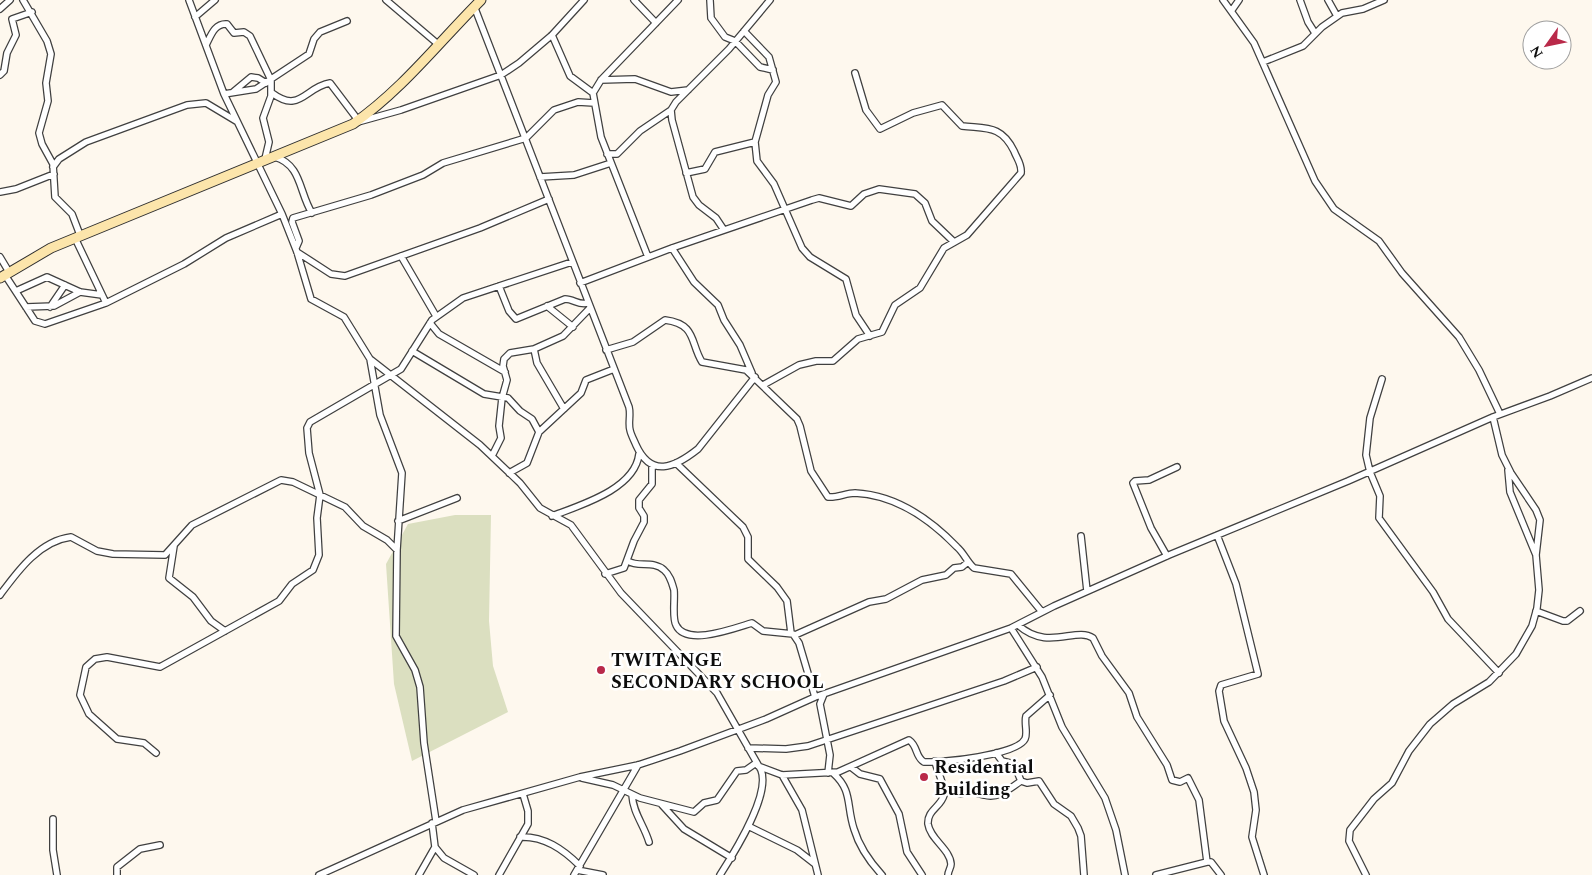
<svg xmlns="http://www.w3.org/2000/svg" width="1592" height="875" viewBox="0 0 1592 875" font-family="Spectral,serif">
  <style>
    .cemetery { fill: #dbdfc0 }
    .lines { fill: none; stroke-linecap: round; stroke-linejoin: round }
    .street-casing { stroke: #404040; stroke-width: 8 }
    .secondary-casing { stroke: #2f2f2f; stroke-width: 11 }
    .street { stroke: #fff; stroke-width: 5.5 }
    .secondary { stroke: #fce5ab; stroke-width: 9 }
    .poi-dot { fill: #b92949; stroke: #fff; stroke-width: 2 }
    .labels { text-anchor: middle; stroke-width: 5; stroke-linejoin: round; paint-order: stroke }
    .poi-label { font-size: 19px; font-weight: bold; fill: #0d0d0d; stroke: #fff; text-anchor: start }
  </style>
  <rect width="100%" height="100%" fill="#fef8ee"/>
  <!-- cemetery -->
  <path class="cemetery" d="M455,515H491L489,621L493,666L508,712L412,761L394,684L386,564L408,524Z"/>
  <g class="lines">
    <defs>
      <path id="street" d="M23,0L47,41L51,54L46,83L48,101L39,133L42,144L53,164L55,197L72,214L80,235
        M189,0L224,94L282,214L297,252L311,299L344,317L370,359L480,445L520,483L540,508L571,525L621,593L717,693L761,770C771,795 734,853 720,875
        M386,0L439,45
        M634,0L656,23
        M710,0L711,18L725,37L735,41L760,67L773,70
        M1223,0L1254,43L1315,181L1334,209L1379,241L1402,273L1459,337L1479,370L1500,414
        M1300,0L1308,22L1315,33
        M1328,0L1337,16
        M474,6L629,407C631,415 628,423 630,430C631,435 634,440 636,445C651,478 674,468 698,449L755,377
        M0,9L10,0
        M1232,10L1239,0
        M195,17L215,0
        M744,31L769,57L776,82L768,95L755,142L757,161L774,184L802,248L810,257L846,279L856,315L870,336
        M552,35L570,76L593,93
        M206,45C211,35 215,23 227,24L234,33L244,32L250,36L271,80V96L263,118L269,142L265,159
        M1263,62L1303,46L1322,27L1342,13L1363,9L1384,0
        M0,75L4,71L7,53L16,35L12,19L32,12
        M601,80L635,79L671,92L688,90
        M233,92L251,77L258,78L266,83
        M272,93C300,114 305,87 330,83L358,120
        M224,94L256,89L309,54L314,39L320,32L347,21
        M358,122L401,110L501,75L519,63L552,35L584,0
        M607,154H617L640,131L671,110
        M275,157C302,165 299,193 312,213
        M53,167L59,159L86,142L187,105L206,103L236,121
        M686,173L705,169L715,152L755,142
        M540,177L574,175L611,163
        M0,192L16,189L54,174
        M724,230L716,218L699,205L693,197L672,120L671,110L676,102L729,49L770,0
        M75,238L106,303
        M296,248L299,241L292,222L293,218L371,195L423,175L443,163L526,138L554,110L578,102L594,103
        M672,248L694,282L718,305L724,320L740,345L752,373
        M297,252L331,274L345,276L480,228L549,199
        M401,256L436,316
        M0,257L9,272
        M648,257L601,137L593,93L601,80L678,0
        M5,275L35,321L45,324L106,303L184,264L226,238L282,214
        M580,283L672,248L812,200L819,198L851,206L864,194L879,189L915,194L925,203L932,221L954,242
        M499,286L509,311L516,319L565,299C574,299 579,306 588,303
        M16,291L47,277L80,292L102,295
        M547,306L573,327
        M26,307L54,306L80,292
        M50,307L65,285
        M430,323L439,334L505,372
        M534,349L537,363L564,409
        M606,350L633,342L665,320C697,324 690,343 702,362L746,370L797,419L800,426L811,471L828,497C837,498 846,493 855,493C896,495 930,519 957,547C964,553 967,562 974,568L1011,574L1042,612
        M412,351L484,394L508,398L520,411L532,419L539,432
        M370,359L380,415L402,473L397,550
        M1382,379L1370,418L1366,455L1370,472L1380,496L1379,518L1433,592L1448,619L1499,673
        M763,385L799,365L816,361H833L858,339L882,332L895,305L920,288L944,248L967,235L1021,173C1022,164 1017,159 1014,151C1001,125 987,129 962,126L942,105L913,113L880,129L866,110L855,73
        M492,456L501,438L499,426L502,398L507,380L503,366L504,359L510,353L534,349L563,336L590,308
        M676,463L743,527L748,537V559L777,587L787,601L791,633
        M1508,470L1510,492L1536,555
        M509,473L527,463L539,432L581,393L586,380L614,369
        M552,516C581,505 635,489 639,454
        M398,521L457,498
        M1217,535L1236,584L1258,674L1221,685L1219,691L1224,721L1246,768L1254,792L1256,810L1252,837L1264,875
        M1081,536L1087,591
        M174,546L169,578L193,597L211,621L225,631
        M1167,556L1151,528L1133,483L1135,481L1149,480L1177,467
        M628,561C638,568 653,560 664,570C670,575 672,583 674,590C675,600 672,618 676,625C686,647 735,628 752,623L763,631L793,634L799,643L815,697
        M605,574L624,568L634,541L644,522V516L639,508V500L652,484V467
        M0,595C17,572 39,541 71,537L97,551L113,554L165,555L192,525L281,480L293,482L345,507L363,526L387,540L397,550L396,636L415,670L420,687L424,743L436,821
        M1536,611L1563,621H1567L1580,611
        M1018,625C1048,652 1076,626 1093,638L1102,656L1129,693L1137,717L1167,765L1172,780L1180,782L1188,778L1199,800L1207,862
        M1011,628L1042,677L1062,727L1105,798L1116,830L1125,875
        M795,635L869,602L886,599L922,580L946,575L954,568L962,567L968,562
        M824,694L820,704L830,755L828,773
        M748,748L786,749L808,746L1004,681L1037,667
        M156,753L144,743L117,739L89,714L80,695L86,667L95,659L107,657L160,667L279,601L292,584L313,570L319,555L317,518L320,495L309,453L307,428L310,422L401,369L432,320L463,298L572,262
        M996,753L1002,761L1014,764L1021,781L1027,783L1039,781L1054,804L1071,816L1078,828L1081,836L1084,875
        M935,761C937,772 945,784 944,795C941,807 927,810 928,824C930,839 950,849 951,864C951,868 948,871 948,875
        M758,766L782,775L838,772L909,740C918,746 915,757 924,762C942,763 1017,755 1025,739C1028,733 1024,723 1026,716L1050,695
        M851,767L860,774L880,779L899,814L907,852L922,875
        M833,773C853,791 846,805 854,829C859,846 870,862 882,875
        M782,775L802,810L818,875
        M582,778L613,785L640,798L694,812L704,803L717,800L737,771L746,770L756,763
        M944,791L955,790L960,794C971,790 974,793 984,795C999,799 1009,789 1021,781
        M632,795C633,813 644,825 649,842
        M662,805L684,829L732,858
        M53,819V850L57,875
        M748,826L797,850L815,864
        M520,837C544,836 563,849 580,866
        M435,847L444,858L474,875
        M577,870L603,875
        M117,875V867L140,849L160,845
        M319,875L463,810L580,777L638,765L680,751L766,719L815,697L1011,628L1054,606L1169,555L1348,481L1493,417L1550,396L1592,378
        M419,875L435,847L432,823
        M499,875L528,824V811L523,794
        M574,875L638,765
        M1156,875L1207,862H1211L1221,875
        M1366,875L1349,841L1350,830L1374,799L1392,783L1409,751L1430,724L1453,704L1489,682L1516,654L1532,626L1537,608L1539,590L1536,555L1540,520L1536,510L1511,473L1502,455L1493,417"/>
      <path id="secondary" d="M0,278L51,248L353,124C402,90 439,42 481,0"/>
    </defs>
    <!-- street casing -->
    <use href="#street" class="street-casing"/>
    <!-- secondary casing -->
    <use href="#secondary" class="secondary-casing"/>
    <!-- street -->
    <use href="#street" class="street"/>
    <!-- secondary -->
    <use href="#secondary" class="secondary"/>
  </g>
  <!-- markers -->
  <g class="poi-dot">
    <circle cx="601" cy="670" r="5"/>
    <circle cx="924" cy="777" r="5"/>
  </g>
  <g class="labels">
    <!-- poi labels -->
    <g class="poi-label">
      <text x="611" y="666">TWITANGE<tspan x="611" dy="22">SECONDARY SCHOOL</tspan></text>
      <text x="934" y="773">Residential<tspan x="934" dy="22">Building</tspan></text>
    </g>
  </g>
  <!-- north arrow -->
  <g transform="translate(1547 45) rotate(237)"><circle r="24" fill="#ffffff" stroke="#9e9e9e"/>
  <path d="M0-4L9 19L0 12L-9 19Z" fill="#b92949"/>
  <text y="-8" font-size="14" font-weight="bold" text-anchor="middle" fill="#0d0d0d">N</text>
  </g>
</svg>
